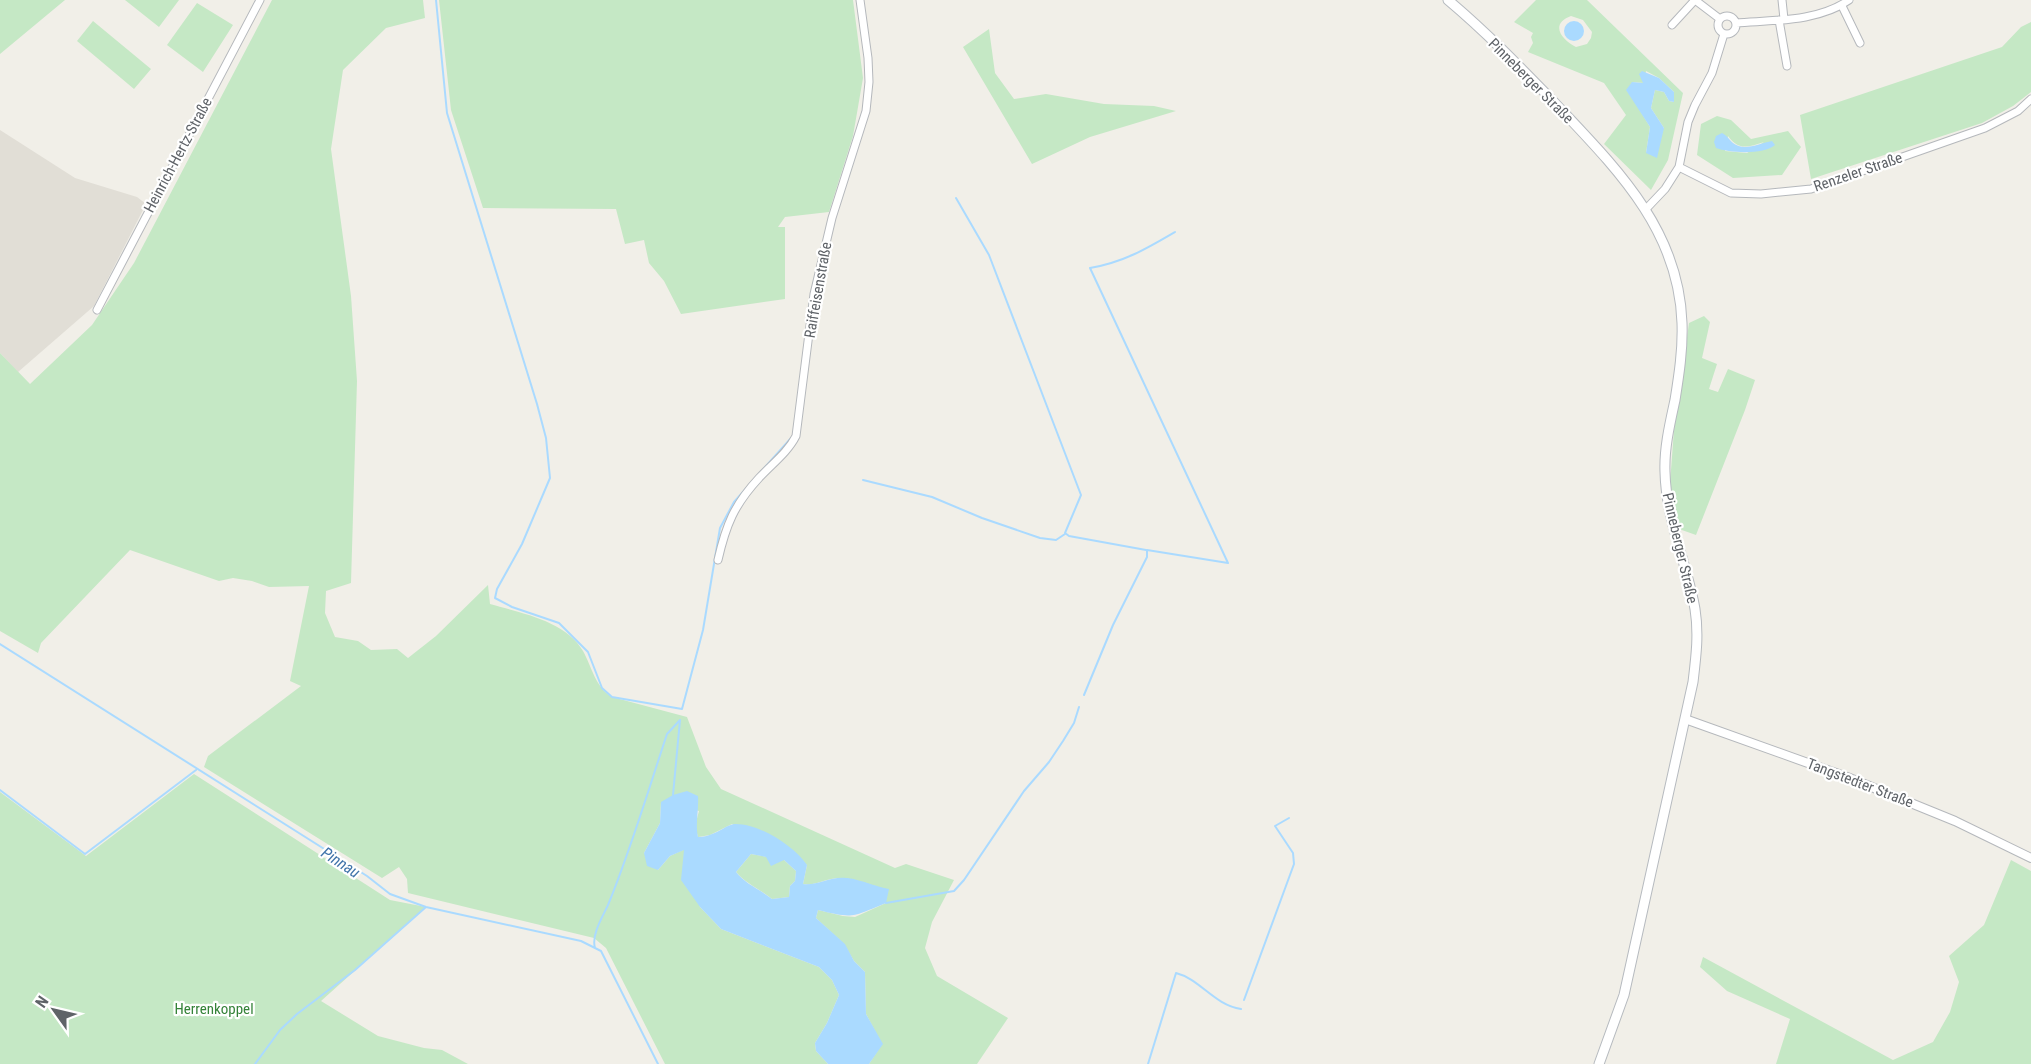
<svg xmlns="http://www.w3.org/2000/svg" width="2031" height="1064" viewBox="0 0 2031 1064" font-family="'Roboto Condensed',sans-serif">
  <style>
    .education { fill: #e1ded6 }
    .green { fill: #c5e8c5; fill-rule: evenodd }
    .water { fill: #aadaff; fill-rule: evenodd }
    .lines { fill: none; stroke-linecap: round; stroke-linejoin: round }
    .stream { stroke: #aadaff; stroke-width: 2 }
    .minor-casing { stroke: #b5b8bc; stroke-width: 9 }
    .tertiary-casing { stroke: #b5b8bc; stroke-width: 10 }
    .secondary-casing { stroke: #b6babf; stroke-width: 11 }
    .minor { stroke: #fff; stroke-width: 7 }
    .tertiary { stroke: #fff; stroke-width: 8 }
    .secondary { stroke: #fff; stroke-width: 9 }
    .labels { text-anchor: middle; stroke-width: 4.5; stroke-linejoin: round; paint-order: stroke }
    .street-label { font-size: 15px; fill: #5f6368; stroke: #fff }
    .park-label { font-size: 15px; fill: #348238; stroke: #fff }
    .water-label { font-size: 16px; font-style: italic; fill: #4174aa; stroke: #fff }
  </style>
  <rect width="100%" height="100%" fill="#f1efe8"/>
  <!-- education -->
  <path class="education" d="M0,130L75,178L137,197L146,204L94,306L18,372L0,353Z"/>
  <!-- green -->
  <path class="green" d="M0,0H65L0,54Z
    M125,0H179L159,27Z
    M272,0H423L425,18L386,28L343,70L331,149L351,296L357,381L351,583L326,591L325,613L335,637L358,641L371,650L397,649L408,658L436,636L488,585L490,604C521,613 566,621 583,651C592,667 595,687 612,697L687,717L706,767L721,789L895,868L906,864L954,880L932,922L925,948L937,976L1008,1018L977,1064H869L882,1044L866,1014L865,972L854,961L844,944L816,918L818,910L843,916L855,917L886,903C869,888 855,874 831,879C821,881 813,886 803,884L807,865L732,824L710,835L698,837L695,826L699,811L661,802L660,823L644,853L658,870L670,856L685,849L700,907L721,929L819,967L832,980L839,995L827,1023L815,1043L816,1051L828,1064H665L606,948L594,938L408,893L407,879L399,867L382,878L204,767L208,756L301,686L290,681L309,586L269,587L252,581L233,578L219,581L130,550L41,643L38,653L0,631V353L30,384L92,325L134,263Z
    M439,0H853L863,78L853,136L829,212L785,217L778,227H785V299L681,314L664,281L649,263L644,240L625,244L616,209L483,208L451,110Z
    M1536,0H1587L1683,93L1668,160L1651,190L1604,144L1626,115L1604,83L1528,52L1533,43L1531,37L1533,33L1514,22ZM1571,16L1583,20L1592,32L1591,38L1587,44L1576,47C1562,40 1549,24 1571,16ZM1646,71L1659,78L1674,92V102L1669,101L1664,92L1655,90L1651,108L1664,128L1646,153L1650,127L1639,109L1632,82L1644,83Z
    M197,3L233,25L203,72L167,45Z
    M93,21L151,69L134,89L77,41Z
    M2031,22V92L2013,106L1982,123L1811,179L1800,115L2002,47L2021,27Z
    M989,29L995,73L1014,99L1046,94L1104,104L1154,106L1176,111L1090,137L1032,164L963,47Z
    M1717,116L1731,120L1751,139L1788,131L1801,147L1782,175L1733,178L1697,155L1701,124ZM1728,136C1739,151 1748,147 1764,142L1747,153L1725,151Z
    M1704,316L1710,322L1702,358L1717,364L1709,389L1718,392L1728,369L1755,380L1745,410L1696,535L1679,529L1670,483L1674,430L1689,323Z
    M194,774L390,900L426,907L321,1001L378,1036L424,1048L442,1050L468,1064H0V792L86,856Z
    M751,854L784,860L796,871L795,881L790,886L789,897L772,899C760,889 746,884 736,872Z
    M2011,860L2031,871V1064H1776L1790,1019L1727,991L1700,967L1703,957L1893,1060L1933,1042L1950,1012L1959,982L1949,956L1984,925Z"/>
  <!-- water -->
  <path class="water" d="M1564 31a10 10 0 1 1 20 0a10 10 0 1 1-20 0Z
    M1642,71L1659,78L1674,92V102L1669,101L1664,92L1655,90L1651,108L1664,128L1657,158L1646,153L1650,127L1626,90L1632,82L1643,83L1639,74Z
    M1722,133C1728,136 1729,140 1733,143C1744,152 1760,143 1772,141L1775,145C1764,155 1729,153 1716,148L1714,142L1716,136Z
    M687,791L698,796C699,811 695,823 698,837C703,837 708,836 712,834C719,832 727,825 734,824C759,823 794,846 807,865L803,884C817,886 831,876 846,878C856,878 877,887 889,889L886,903C852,917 854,919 818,910L816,918L845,944L854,961L865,972L866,1014L883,1044L869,1064H828L816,1051L815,1043L827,1023L839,995L832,980L819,967L721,929L700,907L681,880L684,850L670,856L658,870L647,866L644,853L660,823L661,802L673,795ZM751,854L766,857L771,866L784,860L796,871L795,881L790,886L789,897L772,899C760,889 745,884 736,872Z"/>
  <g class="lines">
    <!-- stream -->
    <path class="stream" d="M436,0L447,113L537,404L546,438L550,478L522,544L497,589L495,598L512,607L559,623L588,652L602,688L612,697L682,709L703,630L720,528L734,502L792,437
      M956,198L989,255L1081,495L1065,533L1069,536L1146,550
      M863,480L932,497L982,518L1040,538L1056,540L1065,534
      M0,644L367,876L390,894L426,907L581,941L601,951L658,1064
      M1084,695L1113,625L1147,557V550L1228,563L1090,268C1124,262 1146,249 1175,232
      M0,790L85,854L196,770
      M673,795L680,720
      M886,903L954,891L964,880L1024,791L1049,762L1063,741L1074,723L1079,707
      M595,948C591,935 603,916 608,905C631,849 648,791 667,734L680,720
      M1244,1000L1294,864L1293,853L1275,826L1289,818
      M255,1064L280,1030L297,1014L355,970L426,907
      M1148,1064L1176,973C1200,979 1214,1005 1241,1009"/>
    <defs>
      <path id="minor" d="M1782,0L1784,19
        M1842,6L1860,43
        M1718 25a9 9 0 1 1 18 0a9 9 0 1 1-18 0Z
        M1779,20L1787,66
        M1736,23C1773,20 1818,22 1849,0
        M1672,25L1695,0L1720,19
        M1679,167L1731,193L1761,194L1811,189L1985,128L2018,111L2031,99
        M1646,209L1665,189L1679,167L1688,122L1695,105L1712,73L1724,34
        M97,310L260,0
        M718,560C726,525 734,505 759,478C772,464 788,452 796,436L814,294L832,218L866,111L869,82L868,58L860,0"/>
      <path id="tertiary" d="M1685,719L1847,777L1955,821L2031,858"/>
      <path id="secondary" d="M1448,0C1485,31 1519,66 1553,101C1614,166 1679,228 1682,323C1683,349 1679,375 1675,400C1670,423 1664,448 1665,472C1666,520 1687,563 1695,609C1699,634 1696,657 1693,682L1624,995L1599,1064"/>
    </defs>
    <!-- minor casing -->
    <use href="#minor" class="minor-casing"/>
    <!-- tertiary casing -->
    <use href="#tertiary" class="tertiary-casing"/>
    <!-- secondary casing -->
    <use href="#secondary" class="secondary-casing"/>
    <!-- minor -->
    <use href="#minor" class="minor"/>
    <!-- tertiary -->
    <use href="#tertiary" class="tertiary"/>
    <!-- secondary -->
    <use href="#secondary" class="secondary"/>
  </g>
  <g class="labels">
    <!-- street labels -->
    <g class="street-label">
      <text transform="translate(1531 81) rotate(45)" y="5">Pinneberger Straße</text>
      <text transform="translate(178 155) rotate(-62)" y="5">Heinrich-Hertz-Straße</text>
      <text transform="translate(1858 172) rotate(-19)" y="5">Renzeler Straße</text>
      <text transform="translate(818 290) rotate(-80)" y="5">Raiffeisenstraße</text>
      <text transform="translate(1680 548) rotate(77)" y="5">Pinneberger Straße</text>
      <text transform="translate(1860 783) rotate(21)" y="5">Tangstedter Straße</text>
    </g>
    <!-- park labels -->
    <g class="park-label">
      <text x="214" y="1014">Herrenkoppel</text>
    </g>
    <!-- water labels -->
    <g class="water-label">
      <text transform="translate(341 862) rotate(33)" y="6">Pinnau</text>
    </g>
  </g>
  <!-- north arrow -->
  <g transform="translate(54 1010) rotate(304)" stroke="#ffffff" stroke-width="4.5" paint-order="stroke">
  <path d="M0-4.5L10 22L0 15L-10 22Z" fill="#5f6368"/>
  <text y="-9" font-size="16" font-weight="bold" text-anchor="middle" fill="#5f6368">N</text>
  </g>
</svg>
